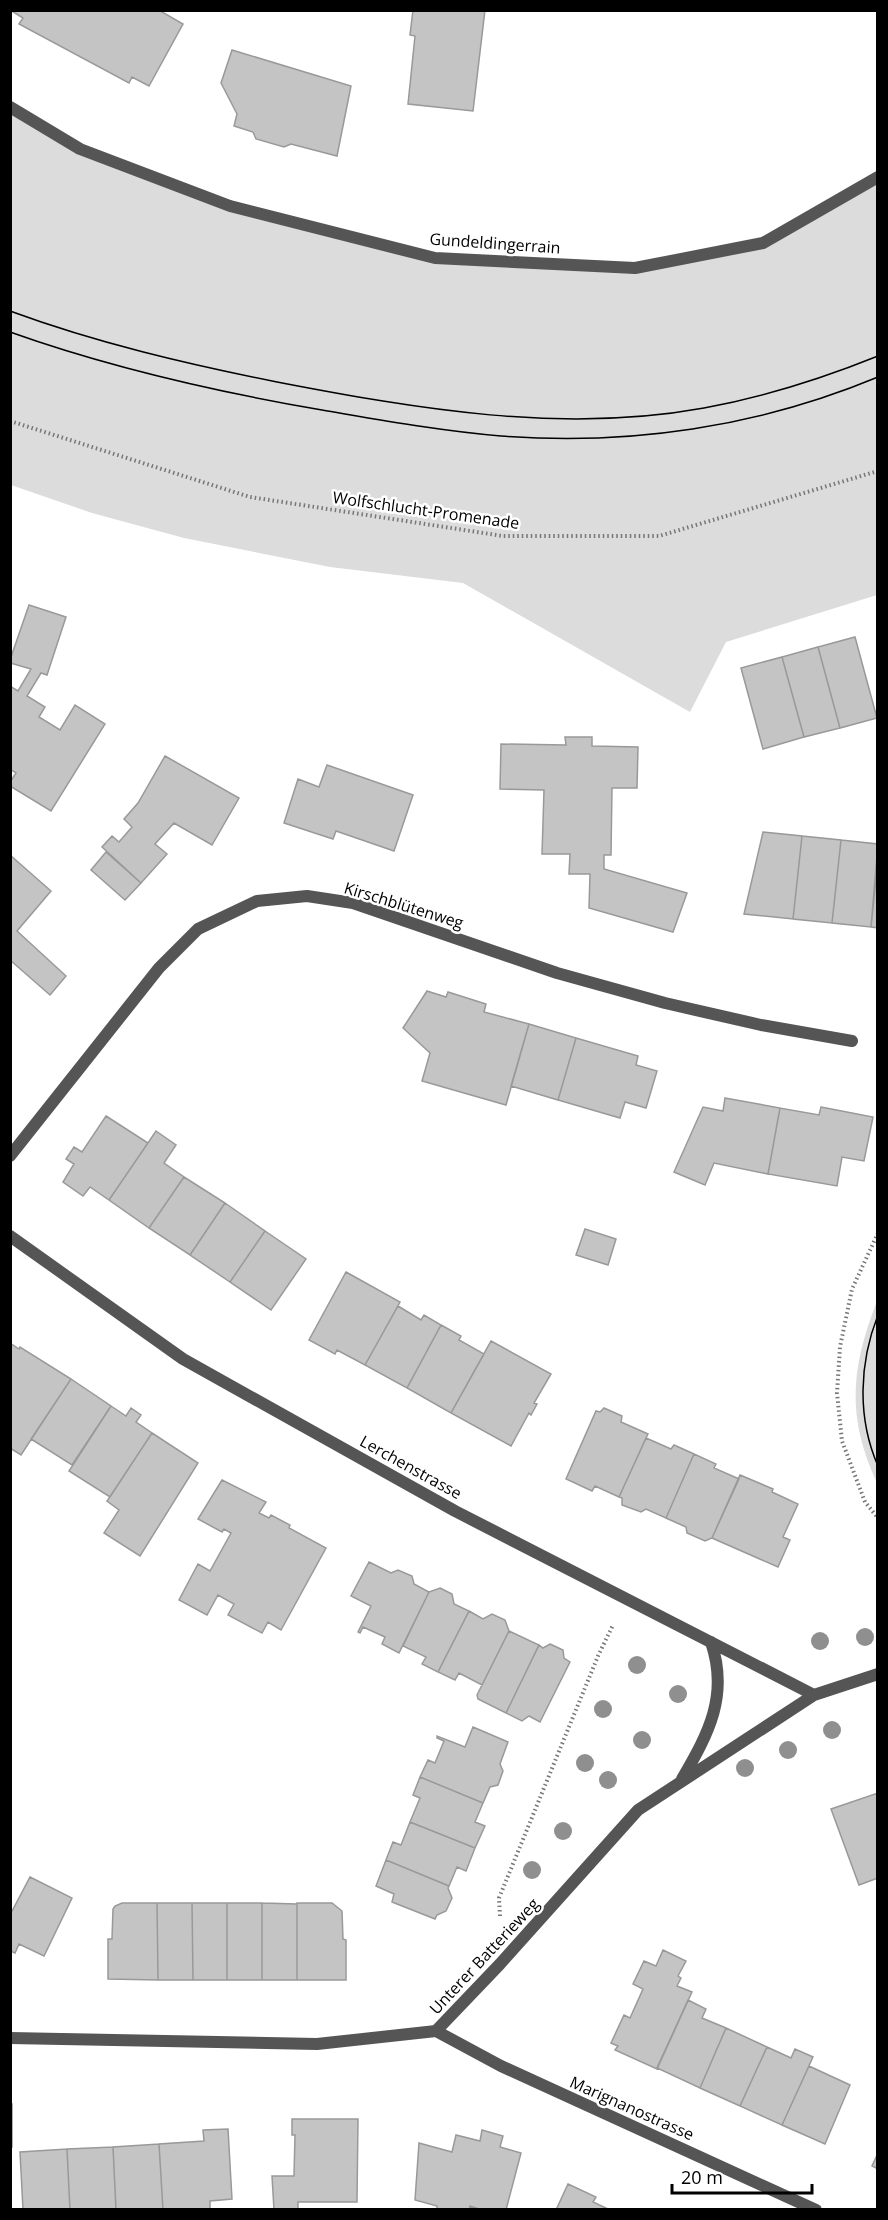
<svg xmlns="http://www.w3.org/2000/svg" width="888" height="2220" viewBox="0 0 888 2220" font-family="'Open Sans',sans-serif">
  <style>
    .green { fill: #dcdcdc }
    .building { fill: #c4c4c4; stroke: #999; stroke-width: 1.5 }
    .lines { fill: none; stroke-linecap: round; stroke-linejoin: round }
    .path { stroke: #777; stroke-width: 4; stroke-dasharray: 1.5 3; stroke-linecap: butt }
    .minor { stroke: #555; stroke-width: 12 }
    .tram { stroke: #000; stroke-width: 1.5 }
    .tree { fill: #8f8f8f }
    .labels { text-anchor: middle; stroke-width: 5; stroke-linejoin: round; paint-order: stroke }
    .street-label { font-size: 16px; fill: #000; stroke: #fff }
  </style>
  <rect width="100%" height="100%" fill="#fff"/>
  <!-- green -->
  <path class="green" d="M10,107L80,149L230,206L435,259L635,268L763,243L877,177V595L726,642L690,712L463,583L330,567L184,538L92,513L11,485Z
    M877,1301V1483C846,1416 851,1368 877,1301Z"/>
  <!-- building -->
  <path class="building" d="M10,10H163L162,12L183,24L149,86L132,77L129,83L19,24L23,18Z
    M413,10H485L473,111L408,104L415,36L410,35Z
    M232,50L351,86L337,156L291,144L284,147L256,139L253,132L234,126L237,114L221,83Z
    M29,605L66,617L47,675L41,673L27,696L45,707L39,717L60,730L75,705L105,724L51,811L10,786V782L16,773L10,769V686L18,691L31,669L10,663V660Z
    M855,637L877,718L840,728L818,647Z
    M818,647L840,728L804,737L782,657Z
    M782,657L804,737L763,749L741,668Z
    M565,737H592V746L638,747L637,788H612L611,855H604V869L687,893L673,932L589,908L590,874H569L570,854H542L544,790L500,789L501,744L566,745Z
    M165,756L239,798L212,845L174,823L155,844L167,854L141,883L102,847L112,836L119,842L132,827L124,819L138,803Z
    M327,765L413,795L394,851L336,831L333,839L284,823L298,779L319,787Z
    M763,832L802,836L793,919L744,914Z
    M802,836L841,840L832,923L793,919Z
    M841,840L878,844L871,927L832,923Z
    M106,852L141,883L125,900L91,870Z
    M10,855L51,891L17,931L66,976L50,995L10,960Z
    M878,860V928L871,927Z
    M427,991L446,997L448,992L486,1004L484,1012L529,1024L506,1105L422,1081L430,1053L403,1028Z
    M529,1024L576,1038L558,1100L511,1086Z
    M576,1038L638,1056L636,1065L657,1071L646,1108L625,1102L620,1118L558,1100Z
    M725,1098L780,1108L768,1174L714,1163L705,1185L674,1172L703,1107L723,1111Z
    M821,1107L873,1117L864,1161L842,1157L837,1186L768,1174L780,1108L819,1115Z
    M106,1116L148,1143L109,1200L90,1187L83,1196L63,1182L74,1164L66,1159L74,1147L82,1152Z
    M156,1131L176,1145L164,1163L184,1177L149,1228L109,1200Z
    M184,1177L225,1203L190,1255L149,1228Z
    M225,1203L265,1231L230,1282L190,1255Z
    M585,1229L616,1239L608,1265L576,1255Z
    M265,1231L306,1259L271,1310L230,1282Z
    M346,1272L400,1302L365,1365L337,1350L335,1354L309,1340Z
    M398,1306L421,1320L424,1315L441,1325L407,1388L365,1365Z
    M441,1325L461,1336L459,1340L484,1354L451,1413L407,1388Z
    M491,1341L551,1374L534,1403L537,1404L531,1415L529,1413L511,1446L451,1413Z
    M10,1343L19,1349L20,1347L71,1379L21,1455L10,1448Z
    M71,1379L111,1406L72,1465L31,1439Z
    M111,1406L126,1416L131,1408L141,1415L136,1422L152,1433L110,1497L69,1471Z
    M604,1408L622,1416L621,1422L648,1434L619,1497L595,1486L592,1491L566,1479L596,1411L600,1412Z
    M152,1433L198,1463L140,1556L104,1533L119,1510L107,1501Z
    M646,1438L671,1449L674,1445L694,1454L666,1518L646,1509L641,1512L622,1505V1498L619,1497Z
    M694,1454L716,1464L714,1468L739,1479L712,1538L705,1541L687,1533L686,1527L666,1518Z
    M740,1475L773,1489L772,1492L798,1504L783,1537L790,1540L778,1567L712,1538Z
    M222,1480L266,1502L259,1513L269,1518L271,1515L290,1525L289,1528L326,1548L281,1630L268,1622L262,1633L228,1615L234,1604L218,1595L207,1615L179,1600L198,1564L210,1571L231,1533L224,1529L222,1532L198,1519Z
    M369,1562L391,1573L398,1570L412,1576L414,1584L429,1592L399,1653L382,1644L385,1637L363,1627L360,1633L358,1632L371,1606L351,1596Z
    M440,1588L452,1594L454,1604L469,1611L438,1672L422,1664L426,1657L403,1646L429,1592Z
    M469,1611L483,1619L492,1614L505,1620L509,1631L482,1685L459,1673L455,1680L438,1672Z
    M509,1631L539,1645L506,1713L478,1699L477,1695Z
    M550,1644L563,1650L564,1658L570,1662L540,1722L529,1716L522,1721L506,1713L539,1645L543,1648Z
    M473,1727L508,1742L500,1764L503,1771L498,1785L490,1787L483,1803L420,1777L428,1760L435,1763L444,1741L437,1738V1736L465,1747Z
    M420,1777L483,1803L475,1822L485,1826L475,1848L410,1822L420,1798L413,1795Z
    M878,1793V1878L859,1885L831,1809Z
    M410,1822L475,1848L466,1871L457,1867L449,1886L386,1860L393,1842L401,1845Z
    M386,1860L449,1886L448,1888L452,1898L446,1911L437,1915L435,1919L392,1902L394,1894L376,1886Z
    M30,1877L72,1898L44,1956L19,1944L15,1953L10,1951V1915Z
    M122,1903H157L158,1980L108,1979V1939H112L113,1909L115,1906Z
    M157,1903H192L193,1980H158Z
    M192,1903H227V1980H193Z
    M227,1903H262V1980H227Z
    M262,1903L297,1904V1980H262Z
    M297,1903H332L342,1911L343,1939L346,1940V1980H297Z
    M663,1950L686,1961L678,1976L681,1978L677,1986L692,1992L657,2069L615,2050L618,2046L611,2043L624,2015L630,2018L643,1989L633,1984L644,1961L656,1966Z
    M688,2000L706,2009L702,2018L726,2028L700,2088L657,2068Z
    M726,2028L767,2047L740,2106L700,2088Z
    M767,2047L791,2058L795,2049L813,2057L782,2125L740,2106Z
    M809,2066L850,2085L825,2144L782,2125Z
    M10,2104H12V2147H10Z
    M292,2119H358L357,2202H298V2210H274L272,2176H294L295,2135H292Z
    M228,2129L232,2199L210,2201V2210H163L159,2144L204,2141L203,2130Z
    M482,2130L503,2136L500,2147L521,2153L506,2210H482L470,2206L469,2210H437V2206L415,2200L419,2143L452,2152L456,2135L480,2141Z
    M159,2144L163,2210H116L113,2147Z
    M113,2147L116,2210H70L67,2149Z
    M67,2149L70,2210H23L20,2152Z
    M878,2153V2169L872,2166Z
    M568,2184L596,2197L593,2202L610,2210H556Z"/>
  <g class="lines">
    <!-- path -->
    <path class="path" d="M10,421L250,497L503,536H659L878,471
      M878,1233L852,1289L840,1347L837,1393L842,1441L865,1502L878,1518
      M500,1916L499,1898L598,1656L613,1625"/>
    <!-- minor -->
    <path class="minor" d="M10,107L80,149L230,206L435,258L635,268L763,243L878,177
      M10,1156L159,968L198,929L257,901L307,896L353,903L557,973L665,1003L761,1025L852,1041
      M10,1236L183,1359L455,1511L814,1695
      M682,1779C709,1733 729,1695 711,1642
      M436,2031L501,2066L816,2210
      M10,2038L317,2044L436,2031L500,1964L638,1810L814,1695L878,1674"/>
    <!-- tram -->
    <path class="tram" d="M10,311C97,343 187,364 277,382C417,409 563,434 704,408C764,397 821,379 878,356
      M10,332C111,368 217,392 322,410C381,420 441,431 501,436C629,446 758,427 878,377
      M878,1315C859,1363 857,1418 878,1466"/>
  </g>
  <!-- trees -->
  <g class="tree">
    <circle cx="865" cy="1637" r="9"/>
    <circle cx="820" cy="1641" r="9"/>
    <circle cx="637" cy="1665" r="9"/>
    <circle cx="678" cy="1694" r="9"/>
    <circle cx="603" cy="1709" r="9"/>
    <circle cx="832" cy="1730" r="9"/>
    <circle cx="642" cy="1740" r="9"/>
    <circle cx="788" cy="1750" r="9"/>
    <circle cx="585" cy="1763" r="9"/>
    <circle cx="745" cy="1768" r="9"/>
    <circle cx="608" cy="1780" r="9"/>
    <circle cx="563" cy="1831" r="9"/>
    <circle cx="532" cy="1870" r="9"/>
  </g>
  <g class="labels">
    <!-- street labels -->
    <g class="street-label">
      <text transform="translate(495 243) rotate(4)" y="6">Gundeldingerrain</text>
      <text transform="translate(426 510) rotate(8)" y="6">Wolfschlucht-Promenade</text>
      <text transform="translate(404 905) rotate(17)" y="6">Kirschblütenweg</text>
      <text transform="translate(411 1467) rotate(29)" y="6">Lerchenstrasse</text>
      <text transform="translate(484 1956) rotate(-47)" y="6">Unterer Batterieweg</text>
      <text transform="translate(632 2108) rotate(24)" y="6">Marignanostrasse</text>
    </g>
  </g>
  <!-- border -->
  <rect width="888" height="2220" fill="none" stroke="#000000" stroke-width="24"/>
  <!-- scale -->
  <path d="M672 2184v9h140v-9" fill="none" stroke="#000000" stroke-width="3"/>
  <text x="681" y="2184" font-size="18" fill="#000000" stroke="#ffffff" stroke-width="4.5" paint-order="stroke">20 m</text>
</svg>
